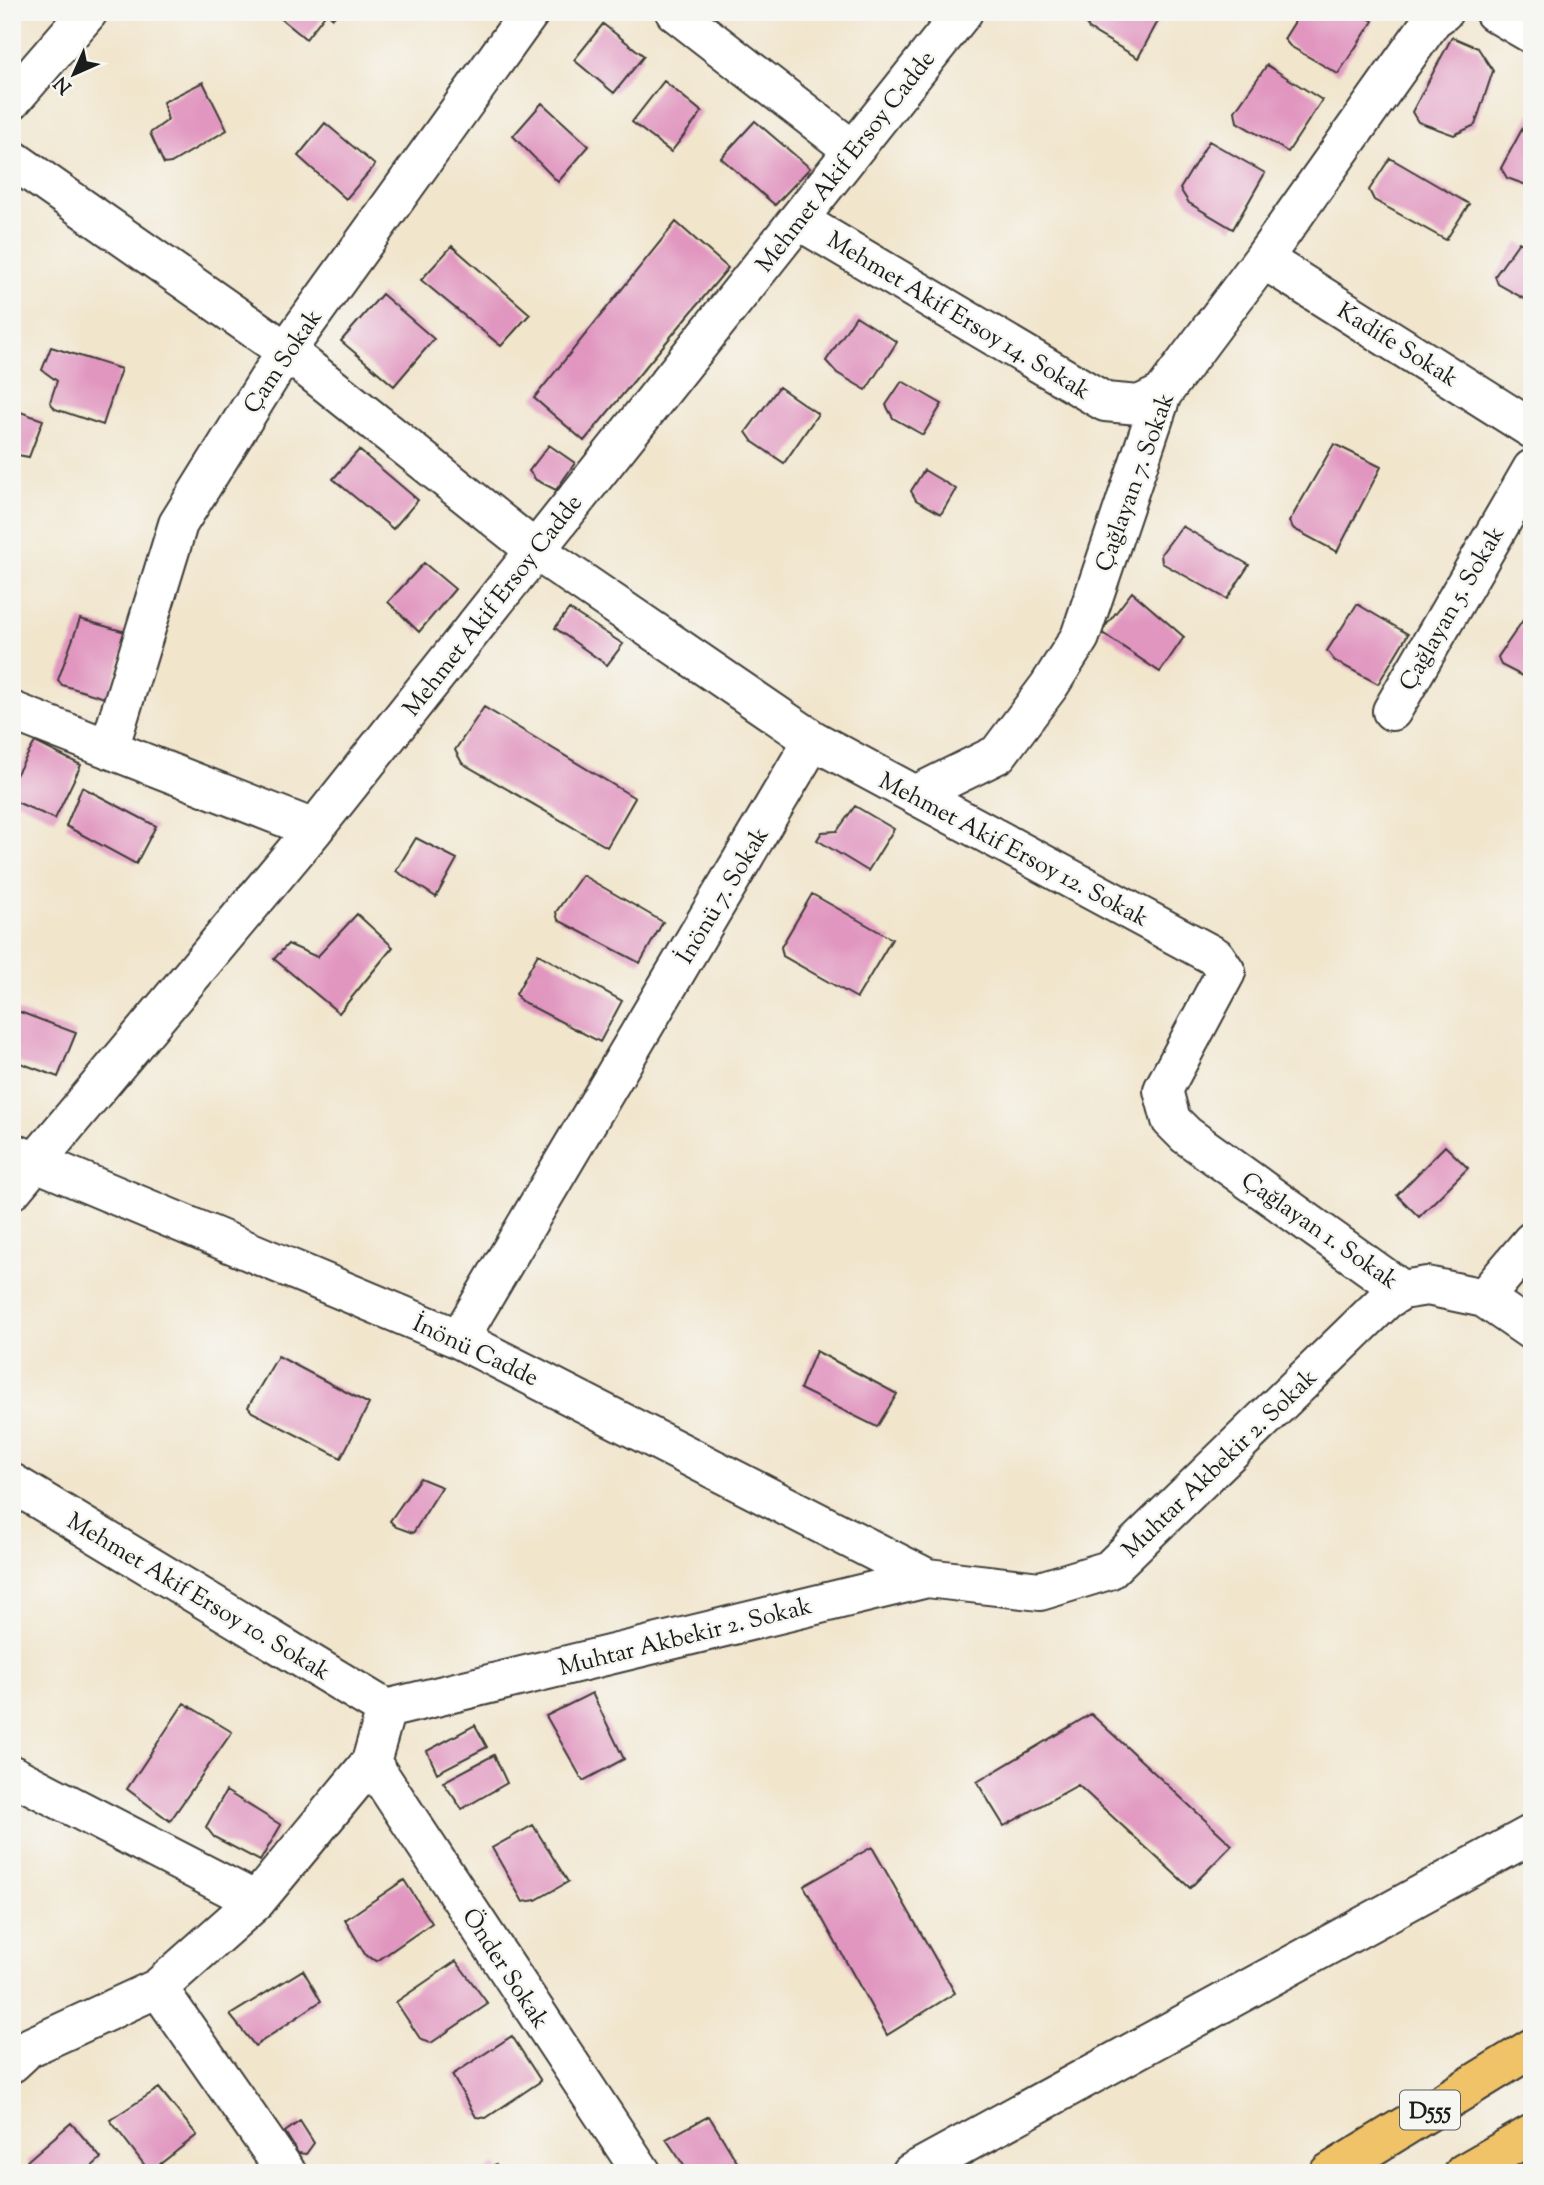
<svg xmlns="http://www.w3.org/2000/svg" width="1544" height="2185" viewBox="0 0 1544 2185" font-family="'Sorts Mill Goudy',serif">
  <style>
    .building { fill: #e196c0 }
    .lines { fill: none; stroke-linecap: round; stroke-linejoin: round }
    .minor-casing { stroke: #3c3a36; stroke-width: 42 }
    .major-casing { stroke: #3c3a36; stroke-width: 42 }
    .minor { stroke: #fff; stroke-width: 38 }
    .major { stroke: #f0c369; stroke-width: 38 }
    .labels { text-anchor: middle; stroke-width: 5; stroke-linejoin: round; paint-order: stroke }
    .shield { fill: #f6f6f2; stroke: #5d5d5c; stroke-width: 2 }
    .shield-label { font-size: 23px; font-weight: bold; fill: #1c1c1c }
    .street-label { font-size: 24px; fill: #1c1c1c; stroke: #f6f6f2 }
  </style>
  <rect width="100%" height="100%" fill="#f6f6f2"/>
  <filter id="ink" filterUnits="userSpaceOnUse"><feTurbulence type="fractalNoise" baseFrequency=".0143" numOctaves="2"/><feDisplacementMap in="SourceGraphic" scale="14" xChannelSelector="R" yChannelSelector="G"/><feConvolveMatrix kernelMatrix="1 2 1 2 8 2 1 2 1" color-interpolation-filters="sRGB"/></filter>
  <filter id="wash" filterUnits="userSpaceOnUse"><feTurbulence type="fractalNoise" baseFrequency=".00686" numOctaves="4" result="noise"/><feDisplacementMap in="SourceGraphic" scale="28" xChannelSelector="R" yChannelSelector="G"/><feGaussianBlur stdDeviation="1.57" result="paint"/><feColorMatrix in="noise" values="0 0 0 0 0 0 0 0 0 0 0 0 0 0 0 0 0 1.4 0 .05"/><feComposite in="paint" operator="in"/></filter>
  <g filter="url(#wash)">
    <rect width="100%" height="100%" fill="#f1e5cc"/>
    <g id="blocks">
      <!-- building -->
      <path class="building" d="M273,12H339L333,18L327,12L306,39Z
        M1091,12H1163L1138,58L1089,29L1085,22Z
        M1301,12H1358L1373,21L1338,74L1290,46L1284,39Z
        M603,24L644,56L614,93L574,60Z
        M1452,37L1478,48L1493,71L1475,125L1454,135L1418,122L1412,112Z
        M1267,65L1322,100L1288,152L1237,122L1235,111Z
        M664,81L702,112L671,152L632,122Z
        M203,82L227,130L171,163L164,164L150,133L168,120L163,102Z
        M542,103L589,146L558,182L513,136Z
        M1532,111V187L1507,178L1501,168Z
        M755,121L810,168L775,205L721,158Z
        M325,123L375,165L346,199L298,156Z
        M1209,141L1265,173L1233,229L1189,203L1180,189Z
        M1390,158L1469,204L1446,240L1374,200L1369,190Z
        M676,222L728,268L584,441L534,398Z
        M1519,242L1532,250V303L1498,284L1495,276Z
        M452,246L530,314L501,346L421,280Z
        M382,294L434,339L394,386L341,341Z
        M856,316L897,342L866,390L837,373L826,361Z
        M51,347L121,369L103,425L55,409L50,402L57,381L42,370Z
        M902,381L942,404L923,435L893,418L886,405Z
        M779,387L818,414L784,463L753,442L746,432Z
        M12,409L43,420L29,457L12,454Z
        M1334,444L1381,467L1337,552L1294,529L1289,522Z
        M549,445L575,463L556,490L536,480L529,471Z
        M359,450L418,500L393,529L333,479Z
        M924,470L956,489L941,514L916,500L911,491Z
        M1182,526L1249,565L1227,599L1162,563L1161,554Z
        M424,563L455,589L419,632L388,602Z
        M1132,592L1184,637L1160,672L1101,632Z
        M1357,604L1408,634L1378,684L1335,661L1327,651Z
        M1532,607V681L1501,665L1498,657Z
        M569,609L623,644L607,665L555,628Z
        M80,619L129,633L108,699L62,685L58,680Z
        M484,707L635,798L607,847L462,763L455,750Z
        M35,742L81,765L55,819L12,800V782Z
        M82,787L156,826L136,864L66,826Z
        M855,806L894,829L868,871L817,840L822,832L837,831Z
        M416,838L457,859L436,897L396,871Z
        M582,875L663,922L640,963L558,920L556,912Z
        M812,894L892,939L857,998L783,956L781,947Z
        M357,914L393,947L339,1013L274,959L288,944L317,957Z
        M538,954L622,1001L600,1042L521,1001L516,994Z
        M12,1009L76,1033L58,1077L12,1060Z
        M1445,1146L1468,1168L1419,1217L1397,1195Z
        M816,1351L897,1394L877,1427L800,1389Z
        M278,1356L369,1404L341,1458L252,1412L248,1407Z
        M420,1478L442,1487L413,1533L396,1527L390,1521Z
        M592,1693L624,1759L583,1781L546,1716Z
        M184,1703L232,1732L170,1821L127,1789Z
        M1091,1714L1232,1845L1190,1888L1078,1785L1004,1826L977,1782Z
        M475,1725L487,1747L437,1773L427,1751Z
        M494,1755L507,1783L462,1809L443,1782Z
        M226,1791L281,1825L260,1861L214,1837L206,1827Z
        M533,1825L568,1882L536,1900L523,1902L492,1848Z
        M872,1847L955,1993L887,2035L804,1886Z
        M404,1880L432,1923L377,1961L366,1956L345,1920Z
        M456,1961L488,2004L431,2043L421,2040L396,2002Z
        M303,1970L321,2001L255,2046L230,2015Z
        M512,2036L541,2081L486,2118L476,2117L452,2075Z
        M159,2088L197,2135L150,2172L110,2120Z
        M709,2116L737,2162L719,2173H689L666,2139Z
        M300,2121L314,2143L306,2154L298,2153L285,2132Z
        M71,2123L101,2158L85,2173H37L27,2161Z
        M496,2164L502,2173H481Z"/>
    </g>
  </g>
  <g filter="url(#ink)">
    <use href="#blocks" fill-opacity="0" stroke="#3c3a36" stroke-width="2"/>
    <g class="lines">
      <defs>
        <path id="minor" d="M675,12L853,150
          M1494,12L1532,34
          M12,100L88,12
          M12,159L286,351L535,550L813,740L459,1339
          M798,220L1105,402L1139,405L1162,394
          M1263,259L1532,429
          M12,711L314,829
          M1392,711L1532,469
          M813,740L1216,957L1226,972L1163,1090L1171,1120L1186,1135L1402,1290L1427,1286L1484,1298L1532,1241
          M109,749L178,524L286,351L530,12
          M915,795L998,754L1049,686L1080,637L1162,394L1263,259L1433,19L1443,12
          M12,1152L459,1339L927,1578
          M12,1190L314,829L963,12
          M1484,1298L1532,1331
          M12,1483L386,1709
          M371,1762L642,2173
          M12,1775L256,1901
          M158,1988L287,2173
          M12,2063L28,2048L158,1988L256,1901L371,1762L386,1709L927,1578L1040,1591L1109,1570L1386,1300L1402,1290
          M911,2173L1532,1834"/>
        <path id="major" d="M1329,2173L1532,2048
          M1464,2173L1532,2134"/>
      </defs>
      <!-- minor casing -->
      <use href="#minor" class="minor-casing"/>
      <!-- major casing -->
      <use href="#major" class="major-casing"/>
      <!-- minor -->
      <use href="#minor" class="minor"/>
      <!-- major -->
      <use href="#major" class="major"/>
    </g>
  </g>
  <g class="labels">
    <!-- shield labels -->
    <rect class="shield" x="1400" y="2090.5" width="60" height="39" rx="5"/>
    <g class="shield-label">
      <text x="1430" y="2118">D555</text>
    </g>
    <!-- street labels -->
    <g class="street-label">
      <text transform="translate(845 161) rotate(-52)" y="8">Mehmet Akif Ersoy Cadde</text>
      <text transform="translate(959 315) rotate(31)" y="8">Mehmet Akif Ersoy 14. Sokak</text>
      <text transform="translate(1398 344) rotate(32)" y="8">Kadife Sokak</text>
      <text transform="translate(282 361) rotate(-56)" y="8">Çam Sokak</text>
      <text transform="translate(1134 482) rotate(-70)" y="8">Çağlayan 7. Sokak</text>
      <text transform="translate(492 605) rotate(-52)" y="8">Mehmet Akif Ersoy Cadde</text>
      <text transform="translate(1451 608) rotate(-60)" y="8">Çağlayan 5. Sokak</text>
      <text transform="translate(1014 849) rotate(28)" y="8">Mehmet Akif Ersoy 12. Sokak</text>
      <text transform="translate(722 895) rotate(-59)" y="8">İnönü 7. Sokak</text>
      <text transform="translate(1320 1230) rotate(35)" y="8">Çağlayan 1. Sokak</text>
      <text transform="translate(476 1350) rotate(25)" y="8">İnönü Cadde</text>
      <text transform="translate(1219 1463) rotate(-44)" y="8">Muhtar Akbekir 2. Sokak</text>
      <text transform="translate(199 1596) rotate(31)" y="8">Mehmet Akif Ersoy 10. Sokak</text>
      <text transform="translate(685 1636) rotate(-14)" y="8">Muhtar Akbekir 2. Sokak</text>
      <text transform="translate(506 1968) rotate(57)" y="8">Önder Sokak</text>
    </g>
  </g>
  <!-- margin -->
  <rect width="1544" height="2185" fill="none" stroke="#f6f6f2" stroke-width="42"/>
  <!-- north arrow -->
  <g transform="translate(74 74) rotate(225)" stroke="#f6f6f2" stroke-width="5" paint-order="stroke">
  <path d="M0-5L12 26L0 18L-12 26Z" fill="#1c1c1c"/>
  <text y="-10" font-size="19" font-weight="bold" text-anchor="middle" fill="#1c1c1c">N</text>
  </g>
</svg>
